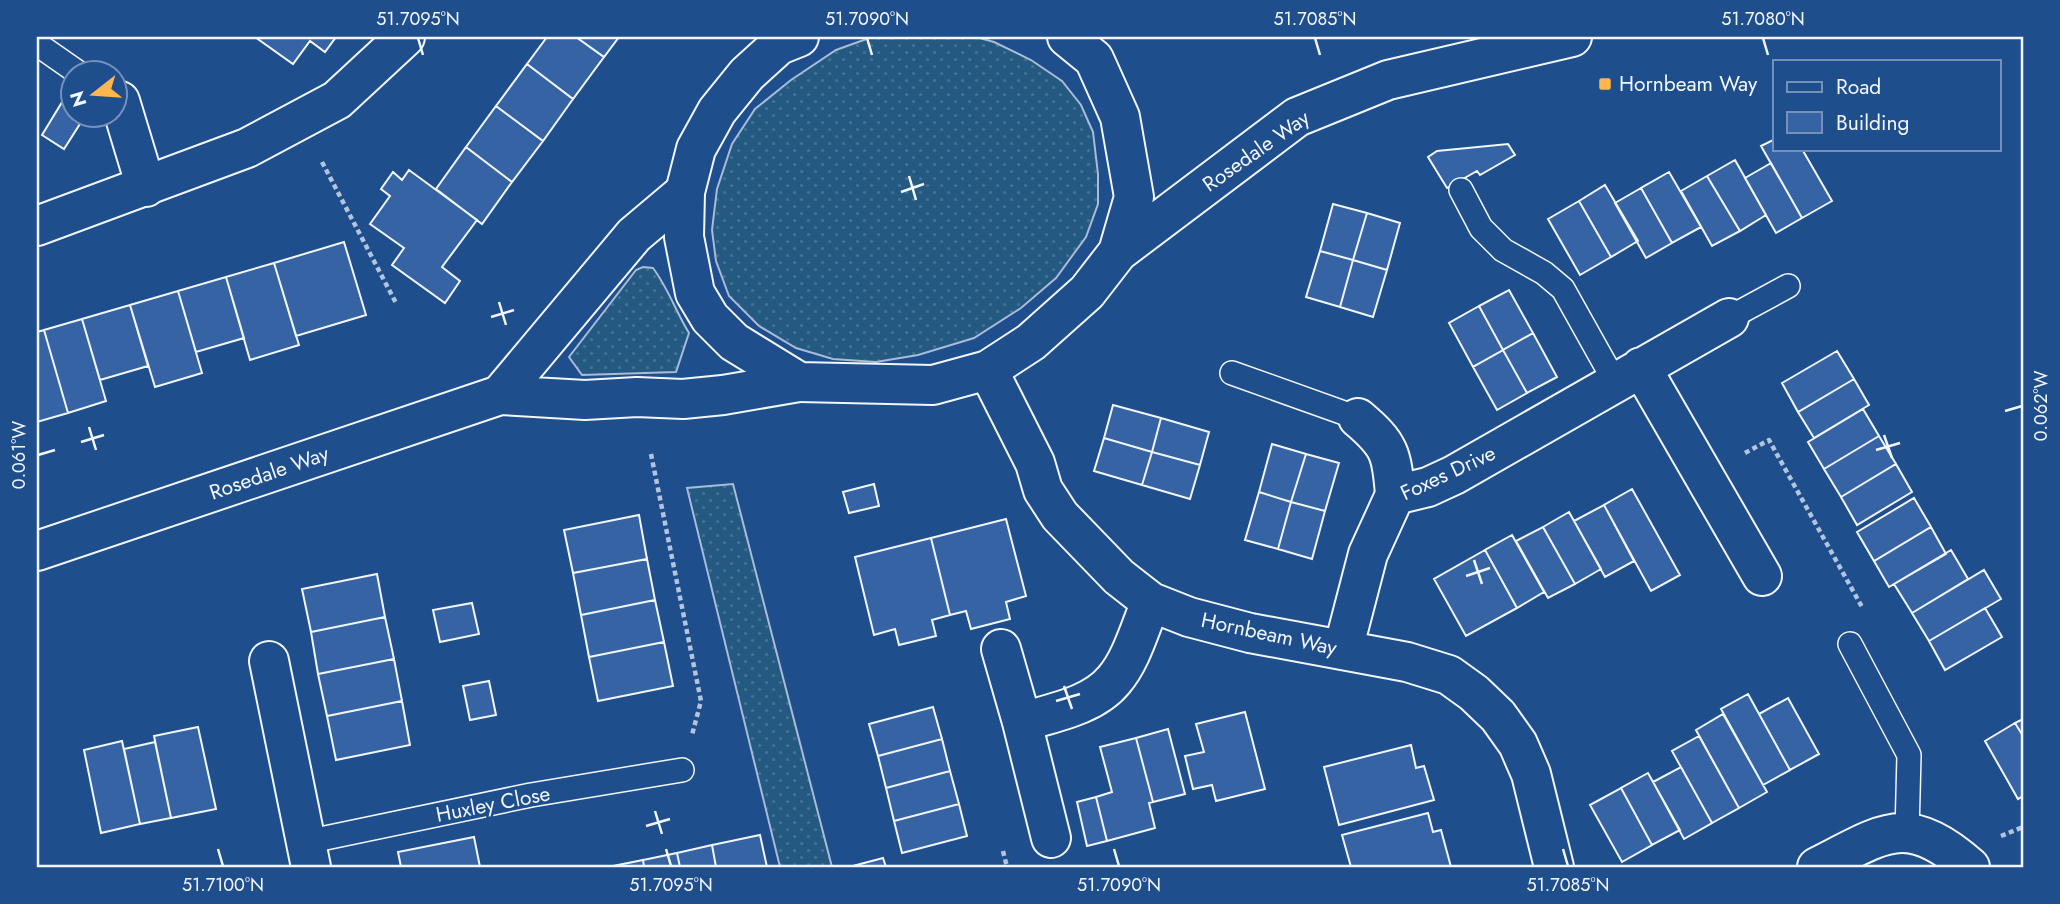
<svg xmlns="http://www.w3.org/2000/svg" width="2060" height="904" viewBox="0 0 2060 904" font-family="Jost,sans-serif">
  <style>
    .grass { fill: url(#grass-dots); stroke: #a8bbd7; stroke-width: 2 }
    .building { fill: #3563a3; stroke: #f2f6ff; stroke-width: 2 }
    .lines { fill: none; stroke-linecap: round; stroke-linejoin: round }
    .lane-casing { stroke: #f2f6ff; stroke-width: 26 }
    .street-casing { stroke: #f2f6ff; stroke-width: 42 }
    .secondary-casing { stroke: #f2f6ff; stroke-width: 42 }
    .path { stroke: #b3c4dc; stroke-width: 4.5; stroke-dasharray: 5 3.5; stroke-linecap: butt }
    .lane { stroke: #1f4e8c; stroke-width: 23 }
    .street { stroke: #1f4e8c; stroke-width: 38 }
    .secondary { stroke: #1f4e8c; stroke-width: 38 }
    .ticks { fill: none; stroke: #f2f6ff; stroke-width: 2.5 }
    .poi-dot { fill: #ffb74d; stroke: #1f4e8c; stroke-width: 2.5 }
    .labels { text-anchor: middle; stroke-width: 5; stroke-linejoin: round; paint-order: stroke }
    .poi-label { font-size: 21px; fill: #f2f6ff; stroke: #1f4e8c; text-anchor: start }
    .street-label { font-size: 21px; fill: #f2f6ff; stroke: #1f4e8c }
    .neatline { fill: none; stroke: #f2f6ff; stroke-width: 2.5 }
    .ticks-label { font-size: 18px; text-anchor: middle; fill: #f2f6ff }
  </style>
  <defs>
    <pattern id="grass-dots" width="8" height="8" patternUnits="userSpaceOnUse" patternTransform="scale(1.75)"><rect width="8" height="8" fill="#245a82"/><path d="M2 2h.1M6 6h.1" fill="none" stroke="#447295" stroke-width="1.8" stroke-linecap="round"/></pattern>
  </defs>
  <rect width="100%" height="100%" fill="#1f4e8c"/>
  <!-- grass -->
  <path class="grass" d="M872,37H976L994,42L1031,60L1062,81L1081,105L1093,132L1098,174V204L1086,237L1056,278L1021,308L974,338L918,355L876,362L833,359L796,348L759,326L729,296L716,261L712,230L717,189L732,144L755,109L791,80L836,50Z
    M643,267L653,268C668,288 676,312 689,333L676,372L582,375L569,357L636,270Z
    M733,484L832,867H780L687,488Z"/>
  <!-- building -->
  <path class="building" d="M255,37H336L325,52L310,41L293,64Z
    M547,37H576L604,57L573,99L527,64Z
    M576,37H619L604,57Z
    M527,64L573,99L543,141L496,106Z
    M67,94L74,99V116H85L64,149L42,135Z
    M496,106L543,141L512,182L466,147Z
    M1775,139V149H1802L1832,201L1802,218L1761,146Z
    M1508,144L1515,155L1480,175L1477,171L1447,188L1428,157L1437,151Z
    M466,147L512,182L482,224L436,189Z
    M1735,160L1766,215L1740,231L1707,176Z
    M1771,163L1802,218L1776,233L1745,178Z
    M409,170L477,220L442,267L460,281L445,303L392,265L404,248L370,224L390,196L381,189L393,172L402,180Z
    M1669,172L1701,227L1672,243L1641,188Z
    M1707,176L1740,231L1712,246L1681,191Z
    M1605,185L1638,241L1611,257L1579,201Z
    M1641,188L1672,243L1646,258L1615,203Z
    M1579,201L1611,257L1580,275L1548,219Z
    M1333,204L1367,213L1353,260L1320,251Z
    M1367,213L1400,223L1387,270L1353,260Z
    M344,242L366,315L296,336L274,263Z
    M1320,251L1353,260L1340,307L1306,297Z
    M1353,260L1387,270L1373,317L1340,307Z
    M274,263L299,345L250,360L226,277Z
    M226,277L244,338L196,352L178,291Z
    M1509,290L1533,333L1503,350L1479,306Z
    M178,291L202,373L155,387L130,305Z
    M130,305L148,366L100,380L82,319Z
    M1479,306L1503,350L1473,367L1449,323Z
    M82,319L106,401L68,413L44,330Z
    M44,330L68,413L37,422V332Z
    M1533,333L1557,377L1527,393L1503,350Z
    M1503,350L1527,393L1497,410L1473,367Z
    M1837,351L1854,379L1798,412L1782,383Z
    M1854,379L1869,405L1814,438L1798,412Z
    M1113,405L1161,418L1152,452L1104,438Z
    M1863,409L1879,436L1824,469L1808,442Z
    M1161,418L1209,432L1200,465L1152,452Z
    M1879,436L1896,464L1841,497L1824,469Z
    M1104,438L1152,452L1142,485L1094,471Z
    M1272,444L1306,454L1291,502L1259,492Z
    M1152,452L1200,465L1190,499L1142,485Z
    M1306,454L1339,463L1325,511L1291,502Z
    M1896,464L1912,492L1857,525L1841,497Z
    M874,484L879,506L849,513L843,492Z
    M1632,489L1680,575L1651,591L1604,505Z
    M1259,492L1291,502L1278,549L1245,540Z
    M1914,498L1931,527L1874,561L1857,532Z
    M1291,502L1325,511L1312,559L1278,549Z
    M1604,505L1634,561L1605,577L1574,521Z
    M1569,512L1601,569L1575,584L1543,527Z
    M639,515L647,559L573,573L564,530Z
    M1006,519L1026,596L1006,602L1010,619L971,629L966,611L950,615L931,538Z
    M1543,527L1575,584L1548,598L1516,541Z
    M1931,527L1946,554L1889,587L1874,561Z
    M1512,535L1544,592L1517,608L1485,550Z
    M931,538L950,615L932,620L936,636L899,645L895,629L874,635L855,557Z
    M1485,550L1517,608L1466,636L1434,579Z
    M1951,550L1968,579L1912,613L1894,584Z
    M647,559L655,600L581,615L573,573Z
    M1984,570L2001,599L1929,641L1912,613Z
    M377,574L385,617L311,632L302,589Z
    M655,600L664,642L589,657L581,615Z
    M472,603L479,634L440,642L433,610Z
    M1985,608L2002,637L1945,670L1929,641Z
    M385,617L394,659L318,674L311,632Z
    M664,642L673,686L598,701L589,657Z
    M394,659L402,701L327,716L318,674Z
    M489,681L496,715L470,720L463,686Z
    M1748,694L1790,770L1763,785L1721,709Z
    M1788,698L1819,754L1790,770L1759,714Z
    M402,701L410,745L336,760L327,716Z
    M933,707L942,739L878,756L869,724Z
    M1245,712L1265,789L1216,801L1212,785L1193,789L1185,756L1204,752L1196,724Z
    M1723,714L1767,792L1739,808L1696,730Z
    M2023,719V736L2015,723Z
    M2015,723L2023,736V796L2018,799L1985,741Z
    M198,727L216,809L171,818L154,736Z
    M1168,729L1185,794L1153,802L1136,738Z
    M1699,736L1739,808L1712,823L1672,751Z
    M1136,738L1153,802L1149,803L1155,828L1107,841L1096,797L1112,792L1100,747Z
    M942,739L950,771L886,788L878,756Z
    M122,741L140,824L101,833L84,750Z
    M155,742L171,818L140,824L124,749Z
    M1411,745L1416,768L1424,766L1434,800L1339,825L1324,767Z
    M1681,767L1712,823L1684,839L1653,782Z
    M950,771L959,804L894,821L886,788Z
    M1648,773L1680,830L1652,845L1621,788Z
    M1621,788L1652,845L1622,862L1590,805Z
    M1096,797L1107,841L1087,846L1077,802Z
    M959,804L967,836L902,853L894,821Z
    M1428,813L1433,832L1441,830L1451,867H1351L1342,835Z
    M760,835L767,867H716L712,845Z
    M474,837L480,867H401L398,852Z
    M712,845L716,867H680L677,853Z
    M677,853L680,867H644L643,860Z
    M883,858L886,867H849Z
    M643,860L644,867H608Z"/>
  <g class="lines">
    <defs>
      <path id="lane" d="M37,44L80,74
        M1461,190L1481,228L1503,250L1544,273L1563,289L1615,382
        M1729,318L1788,286
        M1232,373L1358,418
        M1850,644L1909,755L1907,833
        M306,842L531,795L682,770"/>
      <path id="street" d="M120,101L146,187
        M37,226L247,148L337,100L405,37
        M1641,367L1762,576
        M988,370L1035,463L1043,490L1060,516L1119,577L1151,602L1189,617L1250,633L1407,662L1449,675L1474,693L1498,716L1518,744L1531,774L1554,867
        M500,395L634,235L685,192
        M1358,418C1390,445 1392,454 1395,495
        M37,551L500,395L585,400L637,397L683,399L723,395L799,382
        M1001,649L1022,722
        M1343,650L1368,554L1395,495L1428,487L1454,475L1729,318
        M269,661L311,867
        M1051,838L1022,722C1052,713 1093,706 1114,680C1132,659 1140,627 1151,602
        M1817,867C1883,834 1906,811 1970,867"/>
      <path id="secondary" d="M799,37L779,45L747,74L717,111L696,149L685,192L684,237L695,293L710,318L734,342L799,382L933,385L988,370L1031,342L1087,292L1118,252L1297,117L1388,80L1572,37
        M1067,37L1094,59L1120,117L1134,197L1118,252"/>
    </defs>
    <!-- lane casing -->
    <use href="#lane" class="lane-casing"/>
    <!-- street casing -->
    <use href="#street" class="street-casing"/>
    <!-- secondary casing -->
    <use href="#secondary" class="secondary-casing"/>
    <!-- path -->
    <path class="path" d="M322,162L396,303
      M1745,453L1769,440L1862,607
      M651,454L701,701L692,735
      M2001,836L2023,827
      M1003,851L1007,867"/>
    <!-- lane -->
    <use href="#lane" class="lane"/>
    <!-- street -->
    <use href="#street" class="street"/>
    <!-- secondary -->
    <use href="#secondary" class="secondary"/>
  </g>
  <!-- ticks -->
  <path class="ticks" d="M418,38L423,55M867,38L872,55M1315,38L1320,55M1763,38L1768,55M909,176L916,200M901,192L924,184M499,302L506,325M491,317L514,310M2005,411L2022,406M89,427L96,450M1884,435L1892,458M81,442L104,435M1876,450L1900,443M38,455L55,450M1474,560L1482,584M1466,576L1490,568M1064,686L1072,709M1056,701L1080,694M655,811L662,834M646,826L670,819M218,849L223,866M666,849L671,866M1114,849L1119,866M1563,849L1568,866"/>
  <!-- markers -->
  <rect class="poi-dot" x="1598" y="77" width="14" height="14" rx="3.5"/>
  <g class="labels">
    <!-- poi labels -->
    <g class="poi-label">
      <text x="1619" y="91">Hornbeam Way</text>
    </g>
    <!-- street labels -->
    <g class="street-label">
      <text transform="translate(1256 151) rotate(-35)" y="7">Rosedale Way</text>
      <text transform="translate(269 473) rotate(-19)" y="7">Rosedale Way</text>
      <text transform="translate(1448 473) rotate(-25)" y="7">Foxes Drive</text>
      <text transform="translate(1269 634) rotate(12)" y="7">Hornbeam Way</text>
      <text transform="translate(493 804) rotate(-11)" y="7">Huxley Close</text>
    </g>
  </g>
  <!-- border -->
  <rect width="2060" height="904" fill="none" stroke="#1f4e8c" stroke-width="77"/>
  <!-- legend -->
  <rect x="1773" y="60" width="228" height="91" fill="#1f4e8c" stroke="#7391ba" stroke-width="2"/>
  <rect x="1787" y="82" width="35" height="10" fill="#1f4e8c" stroke="#7391ba" stroke-width="2"/>
  <text x="1836" y="94" font-size="21" fill="#f2f6ff">Road</text>
  <rect x="1787" y="112" width="35" height="21" fill="#3563a3" stroke="#7391ba" stroke-width="2"/>
  <text x="1836" y="130" font-size="21" fill="#f2f6ff">Building</text>
  <!-- north arrow -->
  <g transform="translate(94 94) rotate(253)"><circle r="33" fill="#1f4e8c" stroke="#7391ba" stroke-width="2"/>
  <path d="M0-5L12 26L0 18L-12 26Z" fill="#ffb74d"/>
  <text y="-10" font-size="19" font-weight="bold" text-anchor="middle" fill="#f2f6ff">N</text>
  </g>
  <rect x="38" y="38" width="1984" height="828" class="neatline"/>
  <g class="ticks-label">
    <text x="418" y="25">51.7095°N</text>
    <text x="867" y="25">51.7090°N</text>
    <text x="1315" y="25">51.7085°N</text>
    <text x="1763" y="25">51.7080°N</text>
    <text transform="translate(2041 406) rotate(-90)" y="6">0.062°W</text>
    <text transform="translate(19 455) rotate(-90)" y="6">0.061°W</text>
    <text x="223" y="891">51.7100°N</text>
    <text x="671" y="891">51.7095°N</text>
    <text x="1119" y="891">51.7090°N</text>
    <text x="1568" y="891">51.7085°N</text>
  </g>
</svg>
